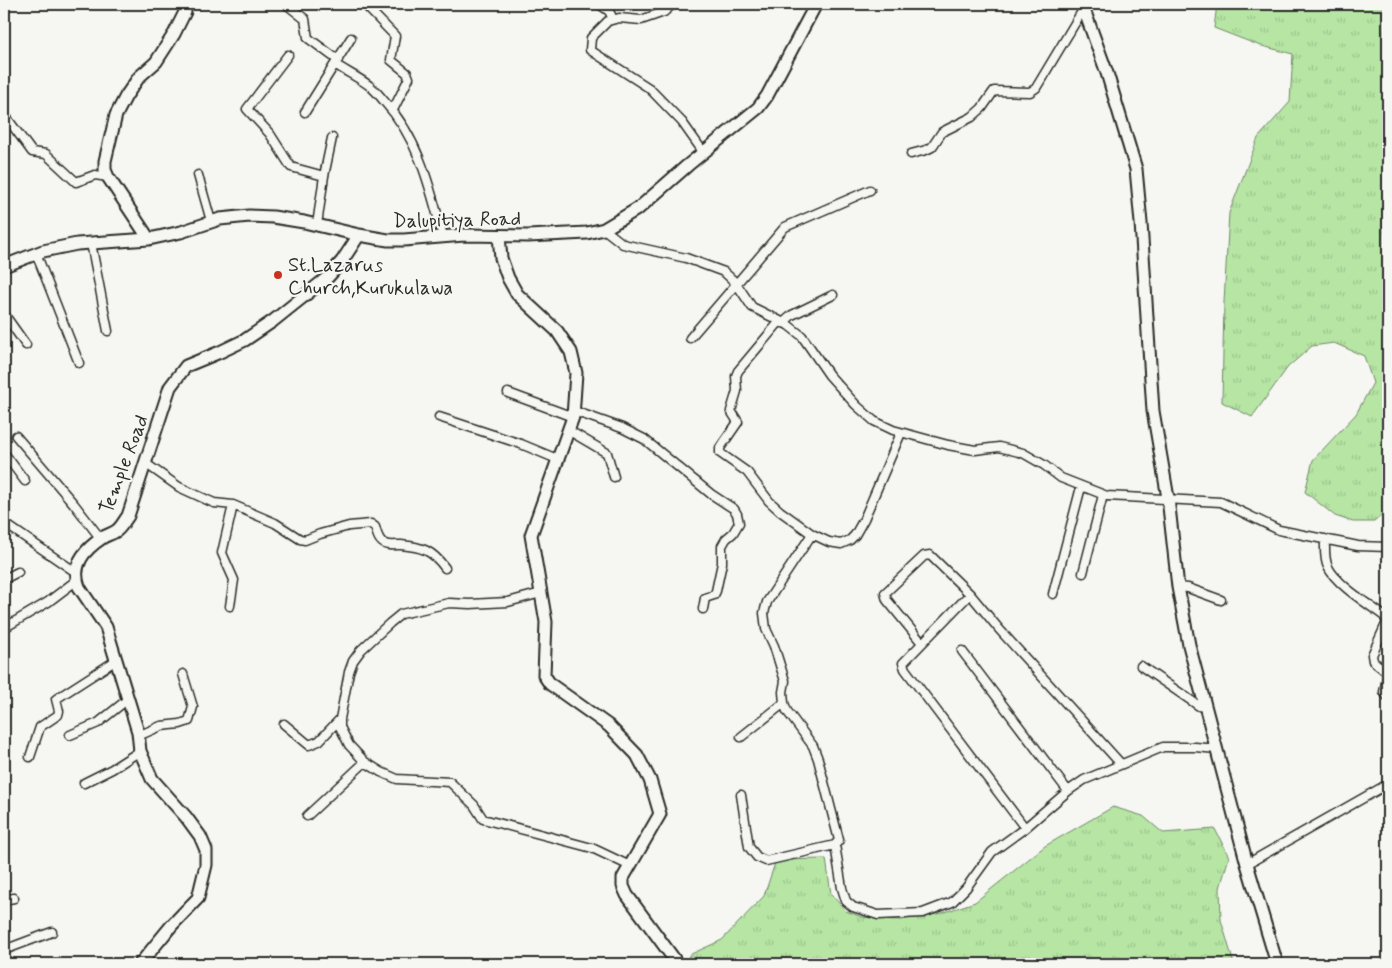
<svg xmlns="http://www.w3.org/2000/svg" width="1392" height="968" viewBox="0 0 1392 968" font-family="Mynerve,sans-serif">
  <style>
    .grass { fill: url(#grass-tufts); stroke: #708868 }
    .lines { fill: none; stroke-linecap: round; stroke-linejoin: round }
    .street-casing { stroke: #2b2b2b; stroke-width: 11 }
    .secondary-casing { stroke: #2b2b2b; stroke-width: 15 }
    .street { stroke: #f6f6f2; stroke-width: 8 }
    .secondary { stroke: #f6f6f2; stroke-width: 11 }
    .poi-dot { fill: #c8321e; stroke: #f6f6f2; stroke-width: 2 }
    .labels { text-anchor: middle; stroke-width: 4.5; stroke-linejoin: round; paint-order: stroke }
    .street-label { font-size: 20px; fill: #2b2b2b; stroke: #f6f6f2 }
    .poi-label { font-size: 20px; fill: #2b2b2b; stroke: #f6f6f2; text-anchor: start }
  </style>
  <defs>
    <pattern id="grass-tufts" width="24" height="20" patternUnits="userSpaceOnUse" patternTransform="scale(1.25)"><rect width="24" height="20" fill="#b6e5a4"/><path d="M3 7l-1-3M5 7V3M7 7l1-3M15 17l-1-3M17 17v-4M19 17l1-3" fill="none" stroke="#9dc58d"/></pattern>
  </defs>
  <rect width="100%" height="100%" fill="#f6f6f2"/>
  <filter id="ink" filterUnits="userSpaceOnUse"><feTurbulence type="fractalNoise" baseFrequency=".02" numOctaves="2"/><feDisplacementMap in="SourceGraphic" scale="10" xChannelSelector="R" yChannelSelector="G"/><feConvolveMatrix kernelMatrix="1 2 1 2 8 2 1 2 1" color-interpolation-filters="sRGB"/></filter>
  <g filter="url(#ink)">
    <!-- grass -->
    <path class="grass" d="M1217,4H1388V510L1374,522H1353L1335,516L1305,492L1313,460L1356,414L1373,383L1364,356L1334,343L1312,346L1288,367L1252,417L1222,402L1224,302L1229,213L1258,138L1290,102L1293,54L1258,45L1214,28Z
      M1113,807L1143,816L1163,833L1215,829L1229,857L1220,888L1221,920L1234,964H688L689,955L722,940L764,896L776,860L826,859L831,894L846,911L862,917L901,920L942,913L975,902L1045,846Z"/>
    <g class="lines">
      <defs>
        <path id="street" d="M286,4L305,19L308,38L338,60
          M364,4L395,36L391,60L407,73L409,78L393,110
          M599,4L609,11L613,19
          M673,4L664,12L641,20L619,18L608,21L591,38L590,50L649,88L682,122L704,153
          M288,55L247,109L270,134L291,167L324,176L317,225
          M335,64C346,72 360,78 371,87C376,91 380,96 384,101C419,139 430,187 443,236
          M305,112L351,38
          M4,114L32,152L46,154L76,182L95,175L108,177
          M911,154L926,150L932,147L942,132L972,117L982,108L994,91L1030,92L1036,88L1084,8
          M198,175L211,221
          M324,176L332,138
          M604,229L623,244L686,258L724,272L736,283L752,307L788,325L802,336L829,375L856,405L874,421L893,430L948,445L975,450L999,447L1023,453L1044,465L1061,478L1107,496L1221,502L1279,530L1358,546L1388,547
          M91,243L108,331
          M36,253L79,363
          M4,314L26,345
          M780,321L738,371L736,376L737,391L731,411L738,422L720,448V453L747,472L769,501L780,511L812,534L829,542L841,544L850,540L855,535L864,519L901,433
          M783,323L792,315L833,295
          M690,338L785,227L870,190
          M508,393L573,417
          M574,411L622,428L644,439L711,494L734,509L737,514L739,523L733,533L726,539L722,546V563L716,591L714,595L705,598L703,609
          M439,417L521,444L557,459
          M568,430L607,453L614,477
          M16,436L74,504L101,539
          M4,453L25,481
          M145,463L179,487L214,503L233,505L275,523L300,539L305,540L320,534L349,526L371,524L375,527C377,533 378,541 385,544C389,546 396,545 401,545C422,547 432,550 445,568
          M4,523L77,573
          M1325,539C1325,548 1324,559 1328,567C1337,585 1367,603 1384,616L1387,622L1372,655L1373,661L1388,673L1384,692L1388,697
          M1083,573L1103,495
          M4,579L18,572
          M1178,587L1188,588L1221,600
          M541,593L508,602L470,604L449,603L401,614L390,623L361,650L353,661L349,672L340,719V727L349,745L365,762L381,772L397,779L450,782L474,805L483,819L592,848L630,866
          M970,594L903,663L905,669L1025,828
          M1053,594L1081,487
          M230,606L234,580L222,553L233,505
          M4,628L48,602L77,580
          M922,643L887,600L885,593L924,556L930,555L970,594L999,629L1121,764
          M962,651L1068,791
          M1141,666L1199,706L1205,707
          M284,724L309,745L319,741L340,719
          M70,735L98,723L128,699
          M138,736L161,726L180,724L189,721L193,707L183,674
          M741,737L784,703
          M30,757L40,727L58,715L59,711L56,699L115,661
          M84,783L112,769L140,751
          M741,795L749,847L757,857L766,861L835,845L839,840L818,759L813,746L787,711L784,703L783,692L785,681L774,646L766,629L764,613L767,602L812,534
          M307,816L365,762
          M835,845L842,888L846,901L853,907L878,915L923,913L952,902L966,888L992,852L1025,828L1068,791L1084,780L1163,747H1195L1217,749
          M1247,864L1388,784
          M4,900L14,898
          M4,950L52,932"/>
        <path id="secondary" d="M1082,4L1107,73L1136,169L1141,223L1153,411L1168,498L1178,587L1189,645L1247,864L1277,964
          M499,236L501,258L508,278L517,294L557,331L571,352L576,373L573,417L531,535L546,622L544,675L550,684L609,726L637,755L650,780L660,814L623,878V886L627,895L674,959L677,964
          M149,239L108,177L105,170V161L116,115L126,96L139,77L156,62L174,34L185,12V4
          M4,266L43,251L77,244L149,239L181,232L220,219L249,216L273,217L304,222L359,235L388,240H404L464,235L528,236L587,233L604,229L639,208L688,165L758,108L767,96L816,4
          M140,964L172,925L198,898L206,865V850L200,836L186,817L152,779L140,751L138,732L106,627L79,587C71,565 84,550 102,538C106,535 112,534 116,531C121,528 124,521 128,516L170,387L186,366L220,352L245,340L273,321L328,277L342,261L359,235"/>
      </defs>
      <!-- street casing -->
      <use href="#street" class="street-casing"/>
      <!-- secondary casing -->
      <use href="#secondary" class="secondary-casing"/>
      <!-- street -->
      <use href="#street" class="street"/>
      <!-- secondary -->
      <use href="#secondary" class="secondary"/>
    </g>
  </g>
  <!-- markers -->
  <circle class="poi-dot" cx="278" cy="275" r="5"/>
  <g class="labels">
    <!-- street labels -->
    <g class="street-label">
      <text transform="translate(457 219) rotate(-1)" y="7">Dalupitiya Road</text>
      <text transform="translate(123 464) rotate(-69)" y="7">Temple Road</text>
    </g>
    <!-- poi labels -->
    <g class="poi-label">
      <text x="288" y="271">St.Lazarus<tspan x="288" dy="23">Church,Kurukulawa</tspan></text>
    </g>
  </g>
  <!-- margin -->
  <rect width="1392" height="968" fill="none" stroke="#f6f6f2" stroke-width="20"/>
  <rect x="10" y="10" width="1372" height="948" fill="none" stroke="#2b2b2b" stroke-width="2" filter="url(#ink)"/>
</svg>
